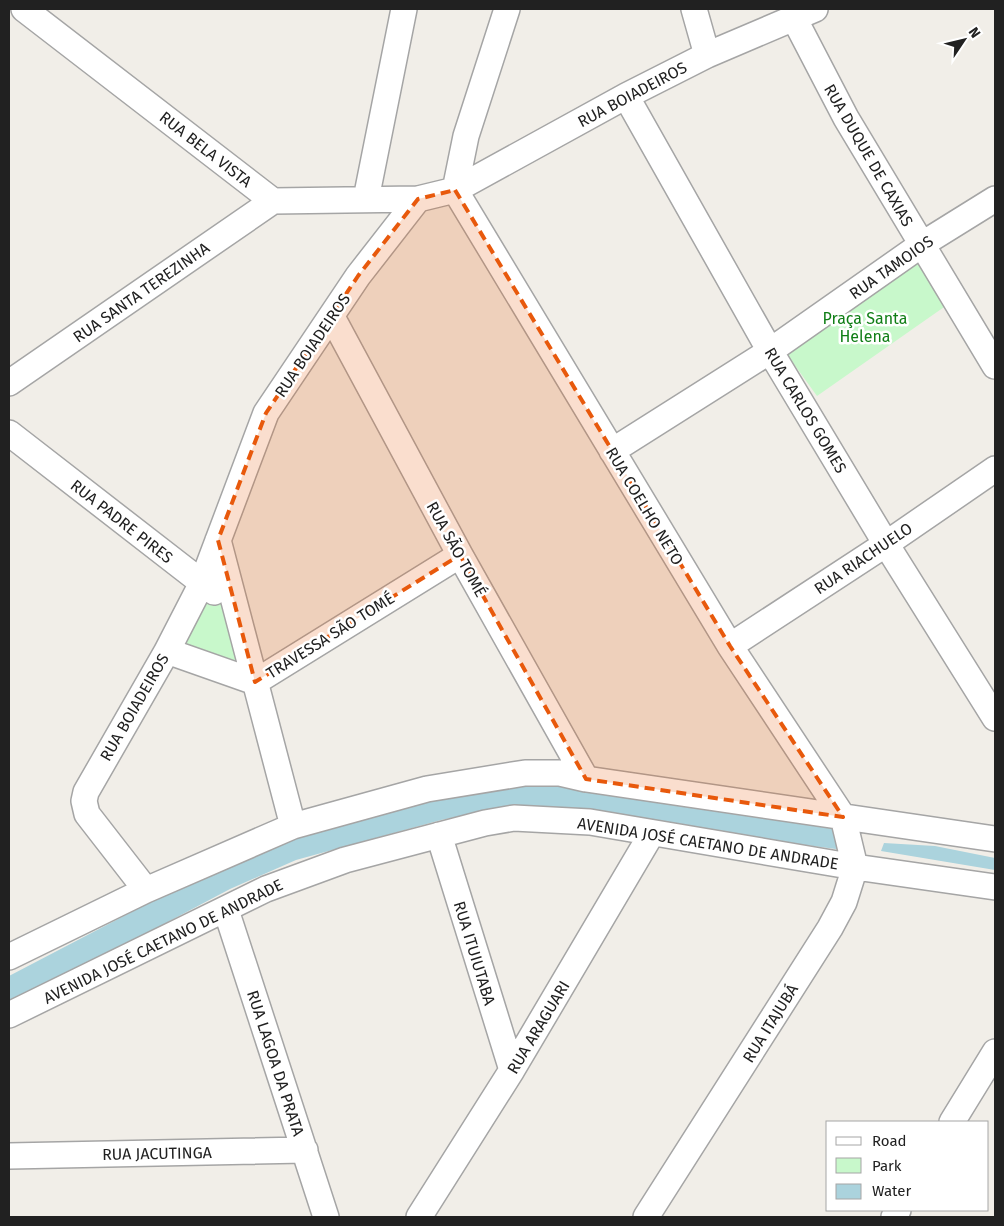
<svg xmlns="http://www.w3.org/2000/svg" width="1004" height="1226" viewBox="0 0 1004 1226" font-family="'Fira Sans',sans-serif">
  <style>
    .park { fill: #c8f8cb }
    .water { fill: #abd3dd }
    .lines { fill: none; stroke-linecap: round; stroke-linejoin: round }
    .street-casing { stroke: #a5a5a5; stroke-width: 28 }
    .street { stroke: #fff; stroke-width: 25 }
    .marked { fill: #e8590c; fill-opacity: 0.2; stroke: #e8590c; stroke-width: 4; stroke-dasharray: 10 6; stroke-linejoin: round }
    .labels { text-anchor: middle; stroke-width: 5; stroke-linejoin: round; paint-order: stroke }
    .street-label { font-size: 16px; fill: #212121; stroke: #fff }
    .park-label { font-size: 16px; fill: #107e16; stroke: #fff }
  </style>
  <rect width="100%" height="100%" fill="#f1eee8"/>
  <!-- park -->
  <path class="park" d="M918,255L947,305L817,396L783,349Z
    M203,590L230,612L246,672L175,649Z"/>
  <!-- water -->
  <path class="water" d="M551,785L840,823L851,851L508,806L441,820L296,860L230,889L9,1006V976L235,858L292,835L461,793L507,786Z
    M884,843L935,846L995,858V870L881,851Z"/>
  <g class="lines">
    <defs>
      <path id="street" d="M24,9L273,201L418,199L455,190L626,96L707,55L815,9
        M507,9L466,136L455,190L730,646L843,817L855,867L844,902L830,928L646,1217
        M694,9L707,55
        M794,18L846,118L995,366
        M626,96L770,351L886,544L995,718
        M366,199L404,9
        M332,317L460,555L586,779
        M9,383L273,201
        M9,433L214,592
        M612,451L770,351L921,245L995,199
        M218,540L293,826
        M730,646L886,544L995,469
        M167,651L255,682L460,555
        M439,835L512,1070
        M146,890L87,814L84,801L86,792L167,651L202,583L266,413L358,276L418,199
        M226,910L326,1217
        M9,957L146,890L293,826L427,789L525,773H560L586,779L995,839
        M9,1015L266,889L345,860L485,823L514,818L590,822L855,867L995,887
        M952,1122L995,1052
        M9,1156L305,1150
        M419,1217L512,1070L652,833
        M894,1217L898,1210"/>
    </defs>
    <!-- street casing -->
    <use href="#street" class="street-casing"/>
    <!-- street -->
    <use href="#street" class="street"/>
  </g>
  <!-- marked area -->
  <path class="marked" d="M455,190L730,646L843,817L586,779L460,555L255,682L218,540L266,413L358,276L418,199Z"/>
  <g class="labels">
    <!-- street labels -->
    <g class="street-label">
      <text transform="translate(632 94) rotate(-28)" y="6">RUA BOIADEIROS</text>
      <text transform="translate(206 149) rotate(38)" y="6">RUA BELA VISTA</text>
      <text transform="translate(869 155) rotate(60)" y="6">RUA DUQUE DE CAXIAS</text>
      <text transform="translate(891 267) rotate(-35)" y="6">RUA TAMOIOS</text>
      <text transform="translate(141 292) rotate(-35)" y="6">RUA SANTA TEREZINHA</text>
      <text transform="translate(312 345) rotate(-56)" y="6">RUA BOIADEIROS</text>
      <text transform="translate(806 410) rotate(59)" y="6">RUA CARLOS GOMES</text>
      <text transform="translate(645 506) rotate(59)" y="6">RUA COELHO NETO</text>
      <text transform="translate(122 521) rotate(38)" y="6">RUA PADRE PIRES</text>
      <text transform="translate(457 549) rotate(61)" y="6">RUA SÃO TOMÉ</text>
      <text transform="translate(863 558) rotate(-34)" y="6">RUA RIACHUELO</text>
      <text transform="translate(330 635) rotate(-32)" y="6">TRAVESSA SÃO TOMÉ</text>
      <text transform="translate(134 707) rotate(-60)" y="6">RUA BOIADEIROS</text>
      <text transform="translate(708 843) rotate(9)" y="6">AVENIDA JOSÉ CAETANO DE ANDRADE</text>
      <text transform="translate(163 941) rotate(-26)" y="6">AVENIDA JOSÉ CAETANO DE ANDRADE</text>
      <text transform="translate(475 953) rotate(73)" y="6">RUA ITUIUTABA</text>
      <text transform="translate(770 1023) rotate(-58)" y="6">RUA ITAJUBÁ</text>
      <text transform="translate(538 1027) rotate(-59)" y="6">RUA ARAGUARI</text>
      <text transform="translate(276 1063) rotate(72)" y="6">RUA LAGOA DA PRATA</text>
      <text transform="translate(157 1153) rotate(-1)" y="6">RUA JACUTINGA</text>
    </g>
    <!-- park labels -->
    <g class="park-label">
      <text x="865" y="324">Praça Santa<tspan x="865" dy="18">Helena</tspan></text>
    </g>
  </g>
  <!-- border -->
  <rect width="1004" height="1226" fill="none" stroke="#212121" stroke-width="20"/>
  <!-- legend -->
  <rect x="826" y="1121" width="162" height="90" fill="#ffffff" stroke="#a6a6a6"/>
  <rect x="836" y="1137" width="25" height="8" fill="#ffffff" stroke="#a6a6a6"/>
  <text x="872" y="1146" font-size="15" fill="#212121">Road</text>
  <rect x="836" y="1158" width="25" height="15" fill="#c8f8cb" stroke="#a6a6a6"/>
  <text x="872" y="1171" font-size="15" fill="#212121">Park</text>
  <rect x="836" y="1184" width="25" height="15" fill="#abd3dd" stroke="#a6a6a6"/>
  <text x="872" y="1196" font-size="15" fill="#212121">Water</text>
  <!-- north arrow -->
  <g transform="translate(964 40) rotate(55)" stroke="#ffffff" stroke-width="4" paint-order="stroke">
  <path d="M0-4L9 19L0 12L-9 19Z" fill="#212121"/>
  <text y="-8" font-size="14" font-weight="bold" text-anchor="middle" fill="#212121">N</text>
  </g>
</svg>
